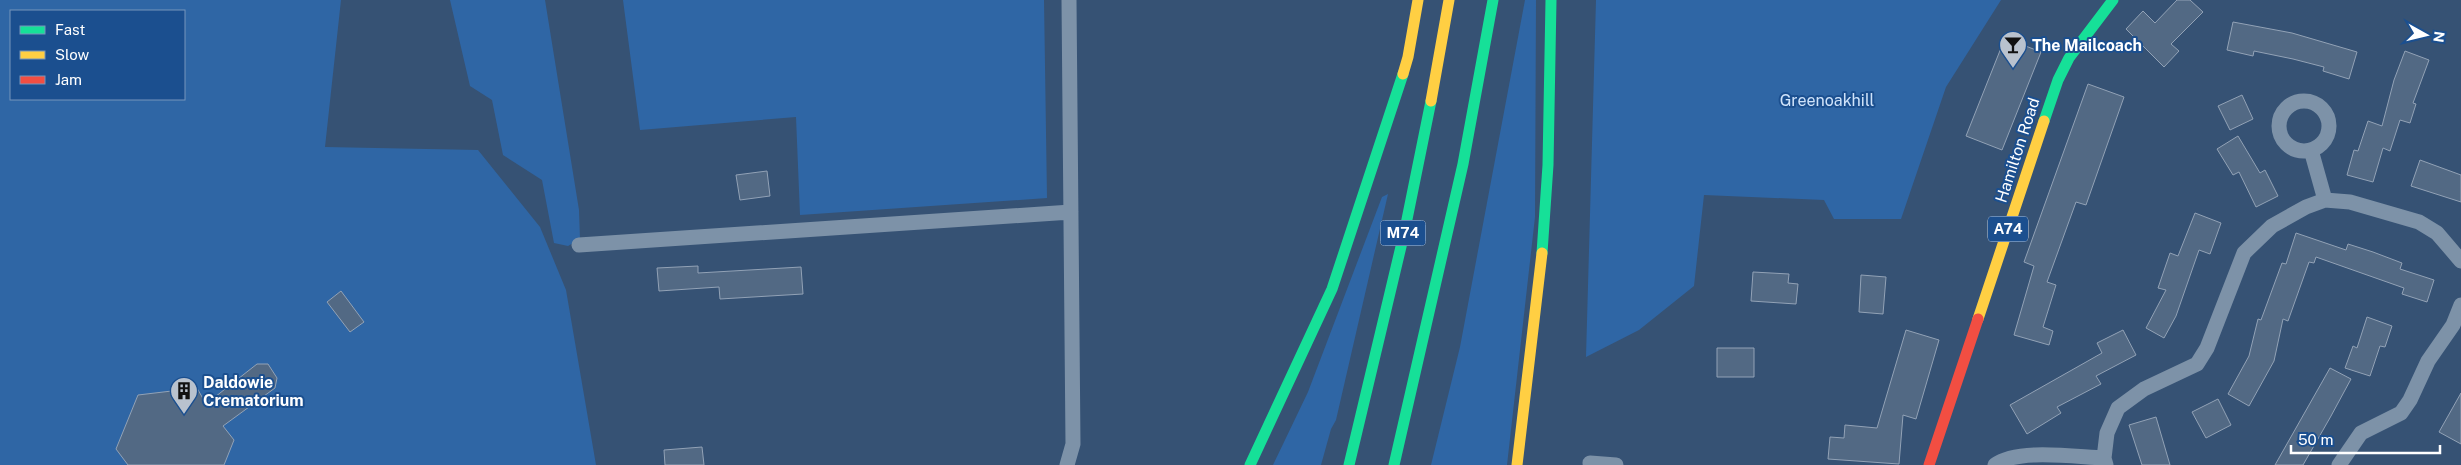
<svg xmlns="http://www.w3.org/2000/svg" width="2461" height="465" viewBox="0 0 2461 465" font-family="'Public Sans',sans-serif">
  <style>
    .green { fill: #2f66a5; fill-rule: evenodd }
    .building { fill: #526984; stroke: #92a2b6 }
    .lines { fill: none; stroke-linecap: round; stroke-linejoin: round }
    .street { stroke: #7d92a8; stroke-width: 15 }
    .fast { stroke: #16e098; stroke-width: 11 }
    .slow { stroke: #ffcf43; stroke-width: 11 }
    .jam { stroke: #f24e42; stroke-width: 11 }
    .labels { text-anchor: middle; stroke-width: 4; stroke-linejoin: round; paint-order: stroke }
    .shield { fill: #1b4f8f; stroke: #bbcadd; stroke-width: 1 }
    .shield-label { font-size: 15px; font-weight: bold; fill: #fff }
    .poi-label { font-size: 16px; font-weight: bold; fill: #fff; stroke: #1b4f8f; text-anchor: start }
    .park-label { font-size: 16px; fill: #cfe3fa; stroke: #1b4f8f }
    .street-label { font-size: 16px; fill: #fff; stroke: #1b4f8f }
  </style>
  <rect width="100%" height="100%" fill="#365274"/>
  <!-- green -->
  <path class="green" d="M0,0H341L325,147L478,150L540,227L566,290L596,465H0ZM11,11H184V99H11Z
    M450,0H545L579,210L580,239L568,246L554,243L542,180L503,155L492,100L470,86Z
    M623,0H1044L1047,198L800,215L796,117L640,130Z
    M1525,0H1536L1535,217L1507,465H1431L1460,347Z
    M1596,0H2001L1946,87L1901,219H1834L1824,200L1704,195L1694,286L1639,330L1586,357Z
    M1388,194L1336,420L1331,429L1321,465H1273L1308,392L1382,197Z"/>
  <!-- building -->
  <path class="building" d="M2177,0H2190L2203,12L2171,44L2179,51L2164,67L2126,29L2143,11L2155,23Z
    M2233,22L2292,33L2357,52L2349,79L2323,71L2324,67L2293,59L2254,51L2253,56L2227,50Z
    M2005,38L2041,52L2002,150L1966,136Z
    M2405,51L2429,60L2413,103L2416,104L2410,123L2400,120L2390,151L2383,148L2373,182L2347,175L2354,150L2358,151L2368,121L2382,126L2394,80Z
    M2088,84L2124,97L2086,205L2076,202L2047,282L2056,285L2043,327L2053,331L2049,345L2014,335L2034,266L2024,262Z
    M2242,95L2253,119L2230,130L2218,106Z
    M2238,136L2260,173L2265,170L2278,196L2256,207L2239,172L2233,175L2217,149Z
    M2420,160L2461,175V202L2411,186Z
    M767,171L770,196L740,200L736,175Z
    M2195,213L2221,223L2210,254L2199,250L2176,316L2164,338L2146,328L2166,290L2158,288L2170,253L2178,256Z
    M2296,233L2346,250L2348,244L2373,252L2402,263L2400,269L2434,280L2427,302L2402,294L2404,288L2316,257L2314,263L2309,262L2288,321L2283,319L2274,361L2249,406L2228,394L2249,356L2258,319L2261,320L2282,263L2286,264Z
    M698,266V273L801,267L803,294L720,299L719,287L659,291L657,268Z
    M1753,272L1789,274L1788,283L1798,284L1796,304L1751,301Z
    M1861,275L1886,277L1883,314L1859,312Z
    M341,291L364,322L350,332L327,302Z
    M2367,317L2392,326L2385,347L2380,346L2370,376L2345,368L2353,346L2357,348Z
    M1906,330L1939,340L1916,419L1903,415L1899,464L1828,459L1830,437L1844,438L1845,425L1877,428Z
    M2123,330L2136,355L2096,376L2101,384L2057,407L2061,413L2027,434L2010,405L2102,353L2097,343Z
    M1717,348H1754V377H1717Z
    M257,364H268L277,378L275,388L223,426L234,440L224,465H128L116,449L138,395L197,388L206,404Z
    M2330,368L2351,379L2331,416L2303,465H2275Z
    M2461,393V444L2439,432Z
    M2218,399L2231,425L2206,438L2192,412Z
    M2156,417L2170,465H2142L2129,425Z
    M702,447L704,465H665L664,450Z"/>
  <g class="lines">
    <!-- street -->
    <path class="street" d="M2279 126a25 25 0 1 1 50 0a25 25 0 1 1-50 0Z
      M2311,150L2325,200
      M579,245L1071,212
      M1590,463L1616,465
      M1067,465L1073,444L1069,0
      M1995,465C2017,448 2076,457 2104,458
      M2106,465L2104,458L2107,433L2118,408L2144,389L2197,364L2207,348L2244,253L2272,226L2306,207L2325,200L2350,202L2419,222L2437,233L2461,261
      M2339,465L2361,433L2401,413L2410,400L2428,361L2453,325L2461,305"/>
    <!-- fast -->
    <path class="fast" d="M2044,121L2058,80L2069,58L2113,0
      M1542,253L1548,165L1551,0
      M1250,465L1332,289L1403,74
      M1349,465L1404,234L1431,101
      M1394,465L1463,164L1493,0"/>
    <!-- slow -->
    <path class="slow" d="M1403,74L1408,57L1418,0
      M1431,101L1449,0
      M1978,319L2044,121
      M1517,465L1542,253"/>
    <!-- jam -->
    <path class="jam" d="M1929,465L1978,319"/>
  </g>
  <!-- icons -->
  <defs>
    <symbol id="bar-pin" viewBox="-11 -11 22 30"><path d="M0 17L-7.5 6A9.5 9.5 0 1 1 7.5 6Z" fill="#b9c2ce" stroke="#1b4f8f"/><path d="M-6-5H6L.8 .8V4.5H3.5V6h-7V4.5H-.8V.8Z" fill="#111"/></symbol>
    <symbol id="building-pin" viewBox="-11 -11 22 30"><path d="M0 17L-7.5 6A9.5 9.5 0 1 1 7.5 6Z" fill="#b9c2ce" stroke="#1b4f8f"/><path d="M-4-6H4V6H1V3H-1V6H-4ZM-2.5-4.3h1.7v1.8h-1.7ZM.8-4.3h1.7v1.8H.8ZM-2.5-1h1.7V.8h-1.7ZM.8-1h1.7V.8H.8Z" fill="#111"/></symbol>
  </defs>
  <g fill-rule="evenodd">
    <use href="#bar-pin" x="1997" y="29" width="32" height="43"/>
    <use href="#building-pin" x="168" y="375" width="32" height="43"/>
  </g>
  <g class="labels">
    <!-- shield labels -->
    <g class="shield">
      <rect x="1988" y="216.5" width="40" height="25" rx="4"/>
      <rect x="1380.5" y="220.5" width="45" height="25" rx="4"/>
    </g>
    <g class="shield-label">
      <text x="2008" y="234">A74</text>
      <text x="1403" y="238">M74</text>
    </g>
    <!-- poi labels -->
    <g class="poi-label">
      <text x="2032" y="51">The Mailcoach</text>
      <text x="203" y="388">Daldowie<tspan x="203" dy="18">Crematorium</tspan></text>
    </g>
    <!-- park labels -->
    <g class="park-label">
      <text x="1827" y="106">Greenoakhill</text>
    </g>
    <!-- street labels -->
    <g class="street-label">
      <text transform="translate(2017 150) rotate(-72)" y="6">Hamilton Road</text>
    </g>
  </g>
  <!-- legend -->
  <rect x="10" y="10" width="175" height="90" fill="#1b4f8f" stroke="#7695bc"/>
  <rect x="20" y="26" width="25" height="8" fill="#16e098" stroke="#7695bc"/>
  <text x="55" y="35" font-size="15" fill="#ffffff">Fast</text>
  <rect x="20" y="51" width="25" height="8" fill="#ffcf43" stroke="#7695bc"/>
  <text x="55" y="60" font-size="15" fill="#ffffff">Slow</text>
  <rect x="20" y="76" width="25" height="8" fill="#f24e42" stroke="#7695bc"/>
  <text x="55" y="85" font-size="15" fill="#ffffff">Jam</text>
  <!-- north arrow -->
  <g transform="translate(2426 35) rotate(98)" stroke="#1b4f8f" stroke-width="4" paint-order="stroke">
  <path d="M0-4L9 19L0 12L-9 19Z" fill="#ffffff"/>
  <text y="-8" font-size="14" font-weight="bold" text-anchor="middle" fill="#ffffff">N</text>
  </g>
  <!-- scale -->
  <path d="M2291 445v8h149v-8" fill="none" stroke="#ffffff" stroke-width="2.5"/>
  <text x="2298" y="445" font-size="15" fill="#ffffff" stroke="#1b4f8f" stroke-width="4" paint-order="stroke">50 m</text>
</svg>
